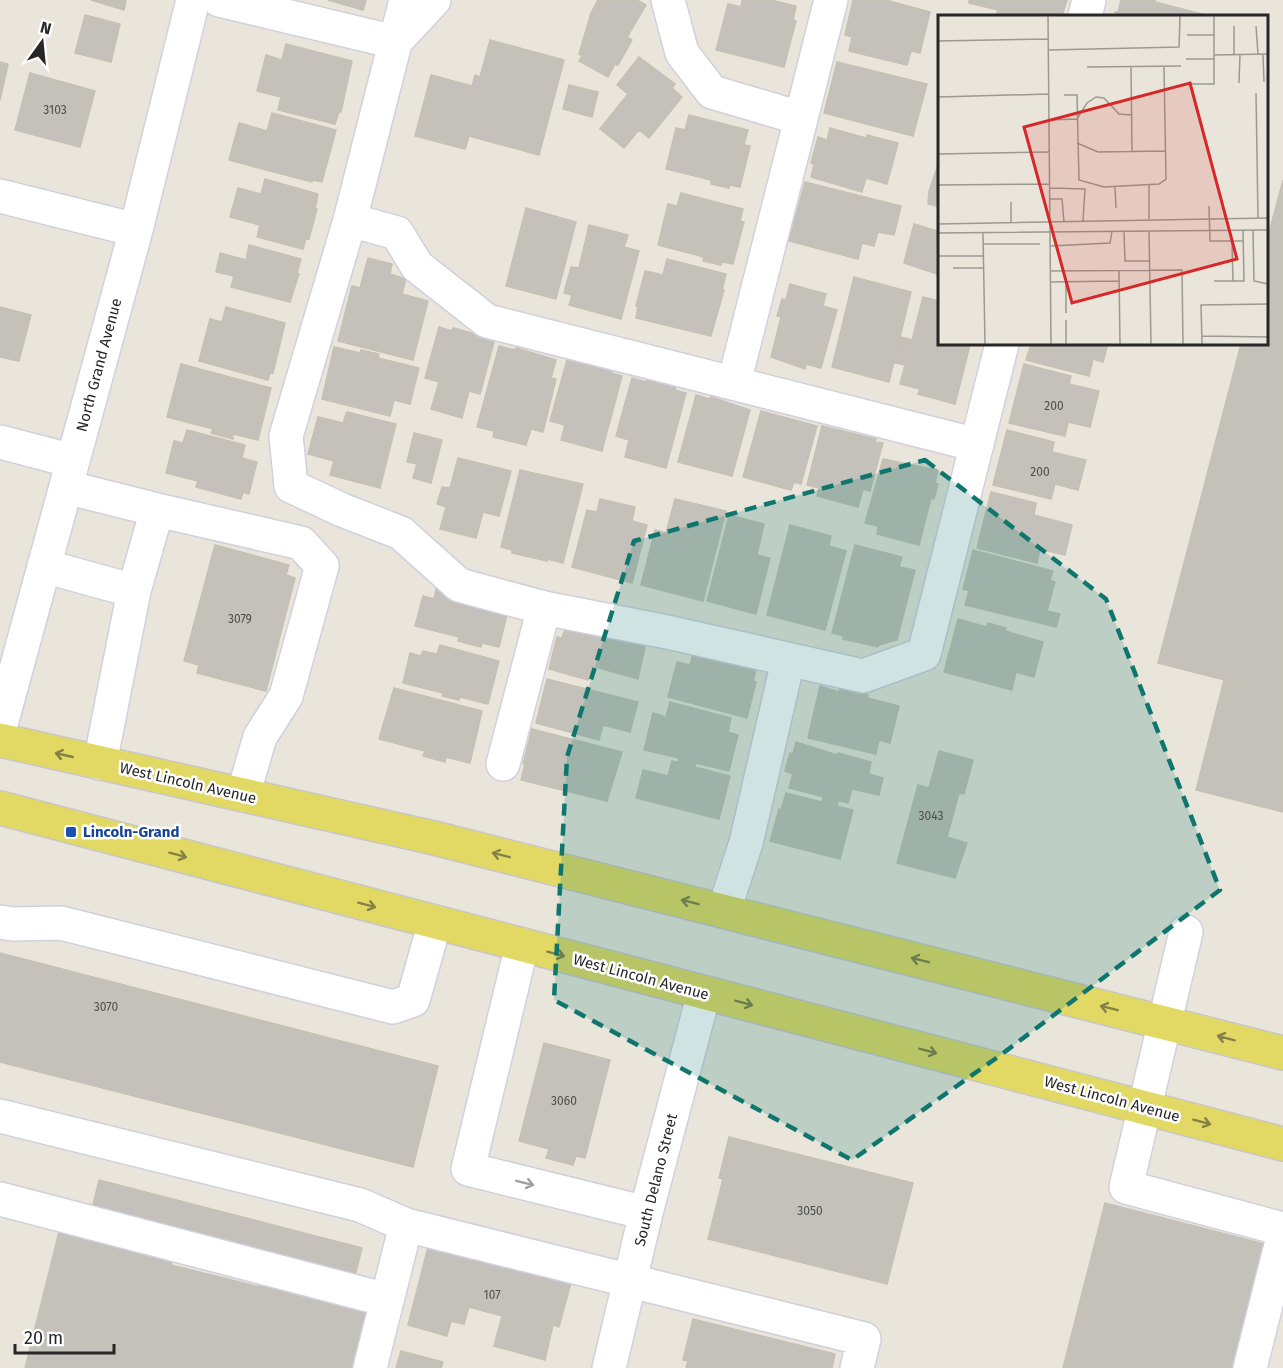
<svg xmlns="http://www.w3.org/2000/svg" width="1283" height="1368" viewBox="0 0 1283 1368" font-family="'Fira Sans',sans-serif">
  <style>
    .building { fill: #c4c1ba; stroke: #c4c1b4; stroke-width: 1.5 }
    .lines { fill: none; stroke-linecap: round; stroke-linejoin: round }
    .minor-casing { stroke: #d0d0df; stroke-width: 36 }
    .major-casing { stroke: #c7c7c7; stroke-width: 36 }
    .minor { stroke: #fff; stroke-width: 33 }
    .major { stroke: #e2d965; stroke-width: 33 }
    .oneway { stroke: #848046 }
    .oneway2 { stroke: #9e9e9e }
    .marked { fill: #0f766e; fill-opacity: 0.2; stroke: #0f766e; stroke-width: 4.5; stroke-dasharray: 12 8; stroke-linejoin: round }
    .transit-dot { fill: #1a4fb4; stroke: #fff; stroke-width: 2 }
    .labels { text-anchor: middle; stroke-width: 5; stroke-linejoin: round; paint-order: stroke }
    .number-label { font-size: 12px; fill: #4e4e4c }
    .street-label { font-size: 15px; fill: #272727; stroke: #fff }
    .transit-label { font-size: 15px; font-weight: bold; fill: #164399; stroke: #fff; text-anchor: start }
    .inset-road { fill: none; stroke: #9b9992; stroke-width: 1.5 }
    .view { fill: #d62828; fill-opacity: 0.15; stroke: #d62828; stroke-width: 3 }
    .inset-edge { fill: none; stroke: #272727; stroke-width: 3 }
  </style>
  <rect width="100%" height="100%" fill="#e9e5da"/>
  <!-- building -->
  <path class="building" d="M91,0H126L124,10Z
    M328,0H366L363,10Z
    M598,0H637L646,5L627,37L632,40L618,65L615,64L608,77L579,61L582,56L579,54L591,13Z
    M742,0H771L796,6L793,20L796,21L784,67L716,50L728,4L741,7Z
    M853,0H886L930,12L920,53L911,51L907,65L849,51L852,37L845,35Z
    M969,0H1067L1062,16H996L998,10L969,3Z
    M1121,0H1155V2L1206,15V16H1114L1115,12H1118Z
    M85,15L120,24L111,62L75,53Z
    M490,40L564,60L539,155L469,136L465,149L415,136L431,75L472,86L475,75L480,77Z
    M286,44L352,61L341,112H339L335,124L278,110L281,97L257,91L266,55L282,60Z
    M639,57L675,84L672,88L682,97L649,138L639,130L624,148L600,129L628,94L617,85Z
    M0,62L8,64L0,100Z
    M837,62L927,84L913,136L824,113Z
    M30,73L95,91L80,147L15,130Z
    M569,85L598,92L592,117L563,109Z
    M272,113L336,130L322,182L312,180V182L229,160L239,123L267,131Z
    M689,115L748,130L744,145L750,146L740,187L730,185L729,188L711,184V180L666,169L676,128L685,130Z
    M830,128L866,138L867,135L898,143L887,184L866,178L862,192L811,177L814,164L811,163L818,137L827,140Z
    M940,159V207L928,204L929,191Z
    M265,179L318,194L315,209H317L309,239L306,238L303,249L257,237L260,225L230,217L238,188L261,194Z
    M1283,180V695L1158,663L1241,344H1266V244Z
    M805,182L901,206L894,235L878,232L874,246L862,243L858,259L789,241Z
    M681,193L743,209L740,221L744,222L733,264L722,262L721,265L703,261L704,257L658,245L668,204L677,206Z
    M526,208L576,222L556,299L506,286Z
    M940,221V275L904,263L914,224L937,231Z
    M589,225L628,235L624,247L639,251L621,319L569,305L572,295L564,293L571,267L579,268Z
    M249,245L301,259L297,273L299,274L290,302L231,287L234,276L216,272L220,253L246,260Z
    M368,258L392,264L390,274L406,279L402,294L428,301L413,360L338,341L352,286L360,288Z
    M667,259L726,274L722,290H724L711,336L636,318L638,306H636L645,271L663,275Z
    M854,277L911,292L889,382L832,367Z
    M790,284L826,294L823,306L837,310L821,368L806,364L805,369L771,357L781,317L777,316L782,299L786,300Z
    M923,297L940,301V344L970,345L955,404L918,394L920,389L900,384L905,365L895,363L901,337L912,340Z
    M0,307L31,315L19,361L0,357Z
    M226,307L285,323L273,373L270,372L268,380L199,361L210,319L222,322Z
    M439,327L452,331L453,328L483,336L482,339L494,342L480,394L469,391L462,418L431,409L439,382L425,378Z
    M1031,344H1108L1103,362L1093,359L1089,376L1026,360Z
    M499,346L515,350L516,348L556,360L551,378L556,379L543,432L531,429L526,445L493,437L494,431L477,427Z
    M334,347L360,353L361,350L379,354L378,358L419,368L410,404L394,400L390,416L322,399Z
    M567,360L612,371L611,373L622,376L602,451L561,440L565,425L550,421Z
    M181,364L271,388L258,440L233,434V439L211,433L213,429L167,417Z
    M1024,364L1071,376L1069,384L1099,391L1090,427L1068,422L1065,436L1009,423Z
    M632,378L646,382L647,378L676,386L675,390L686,393L666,468L625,457L629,440L616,436Z
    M696,395L710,399L711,397L750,410L732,476L678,462Z
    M761,411L817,426L801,484L794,482L791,490L743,477Z
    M347,412L396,424L380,488L330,475L334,461L308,454L318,417L343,423Z
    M822,426L876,439L875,442L883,443L870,491L863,489L858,507L817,496L819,488L807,485Z
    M187,430L245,445L242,458L257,462L249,494L243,492L241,499L196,487L198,481L166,473L174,441L183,443Z
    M1007,430L1054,442L1052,452L1086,460L1078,490L1055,484L1051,499L993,485Z
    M414,433L442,440L431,483L413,478L417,464L407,462Z
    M458,458L511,471L499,516L483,512L476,538L440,529L446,507L437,504L442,487L450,488Z
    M883,459L938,470L935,483L938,484L934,499L931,498L919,545L877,534L878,526L865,523Z
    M520,470L583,484L563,563L547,559V561L512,553V550L501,547Z
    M991,492L1036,503L1034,515L1072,525L1065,555L1040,549L1037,563L977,548Z
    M600,499L635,507L632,521L647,525L632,583L572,567L587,510L597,512Z
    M675,499L726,511L703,601L641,585L655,530L666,533Z
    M729,515L764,524L757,555L770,558L756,614L707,601Z
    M790,525L831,536L829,546L846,551L825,630L767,615Z
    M215,545L289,565L286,575L295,578L266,691L197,673L199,665L184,661Z
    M855,545L902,557L899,567L915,570L897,640L879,645L878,647L843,639V636L832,633Z
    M973,550L1053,571L1050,580L1055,582L1047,611L1060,614L1056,627L965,605L969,591L963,589Z
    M437,585L510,603L499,647L482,643L481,647L458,641L459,637L415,626L423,596L434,599Z
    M958,619L987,627L988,623L1006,628L1005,631L1043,642L1034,677L1016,672L1012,690L944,672Z
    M566,626L580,632L599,636V635L645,647L638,679L592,666L588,680L549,669L557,637L562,638Z
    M440,645L499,661L488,704L460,697L459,700L442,696L443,693L403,683L410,653L421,656L423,651L437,654Z
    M694,650L757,666L753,681L756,682L747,718L668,697L677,662L690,665Z
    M547,679L638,702L630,732L603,725L599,740L536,723Z
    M1224,680L1283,695V812L1196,790Z
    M820,686L839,692L840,688L868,695L867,698L899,706L890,743L879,740L876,754L808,738Z
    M394,688L482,711L470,763L446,757L445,762L423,756L425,751L379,739Z
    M670,702L731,718L728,732L738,735L729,771L696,763L695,767L678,763L679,758L644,750L653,713L666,717Z
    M532,729L622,752L607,801L521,780L525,764H523Z
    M796,742L837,755L838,753L871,762L869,774L883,778L879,795L852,789L848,803L789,788L793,774L785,771L790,753L793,754Z
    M939,751L973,760L964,794L959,793L947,837L967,843L955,878L897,863L918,785L929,788Z
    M672,761L730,776L719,819L636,798L643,770L668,776Z
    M786,793L822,802L823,797L838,801L837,806L853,810L840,859L770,841L779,809L781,810Z
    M0,953L438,1066L413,1167L0,1062Z
    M544,1043L610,1060L585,1158L576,1156L573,1165L546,1158L549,1149L519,1141Z
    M729,1137L913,1183L887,1284L708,1239L723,1179L719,1178Z
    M99,1180L362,1248L355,1276L92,1209Z
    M1105,1203L1272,1246L1240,1368H1063Z
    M60,1228L173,1257L171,1265L260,1287L262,1280L373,1308L357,1368H25Z
    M428,1247L514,1270L516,1262L571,1283L559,1327L553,1325L545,1360L494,1346L502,1316L469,1307L464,1324L451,1321L447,1336L408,1325Z
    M693,1319L835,1354L832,1368H686L688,1361L683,1360Z
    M401,1351L443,1362L441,1368H396Z"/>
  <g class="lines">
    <defs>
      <path id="minor" d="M219,0L395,42L434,0
        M406,0L350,220L286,436L291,486L342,510L401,533L459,585L544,608L667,632L863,676L924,654L1002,344
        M668,0L682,53L712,92L800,118
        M1085,16L1089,0
        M0,196L136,230
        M350,220L397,233L417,266L487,321L977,445
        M734,383L831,0
        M0,442L73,461
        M66,487L157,510L301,543L322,566L286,696L260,737L243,795
        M44,566L134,591L100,763
        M134,591L157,510
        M0,728L136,230L193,0
        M503,764L544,608
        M724,910L746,843L788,661
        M0,922L13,924L61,923L393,1007L413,1000L435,922
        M1186,932L1126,1187L1283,1229
        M522,945L468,1169L646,1213
        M0,1116L360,1205L406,1225L864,1339L857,1368
        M0,1199L387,1300
        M370,1368L406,1225
        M609,1368L646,1213L704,993
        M1250,1368L1283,1237"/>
      <path id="major" d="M0,740L434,838L1283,1053
        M0,808L1283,1144"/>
    </defs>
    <!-- minor casing -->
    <use href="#minor" class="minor-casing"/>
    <!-- major casing -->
    <use href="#major" class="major-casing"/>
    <!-- minor -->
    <use href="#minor" class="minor"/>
    <!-- major -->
    <use href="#major" class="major"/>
  </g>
  <!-- one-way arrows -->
  <defs><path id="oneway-shaft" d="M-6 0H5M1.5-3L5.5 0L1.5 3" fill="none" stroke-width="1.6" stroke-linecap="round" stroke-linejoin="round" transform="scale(1.5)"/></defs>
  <g class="oneway">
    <use href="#oneway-shaft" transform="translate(64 755) rotate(-167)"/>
    <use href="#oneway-shaft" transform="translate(178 855) rotate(15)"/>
    <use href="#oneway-shaft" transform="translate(501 855) rotate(-166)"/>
    <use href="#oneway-shaft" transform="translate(690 902) rotate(-166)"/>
    <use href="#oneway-shaft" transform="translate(367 905) rotate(15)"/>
    <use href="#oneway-shaft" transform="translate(556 954) rotate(15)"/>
    <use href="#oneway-shaft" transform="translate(920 960) rotate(-166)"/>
    <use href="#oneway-shaft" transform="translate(744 1003) rotate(15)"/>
    <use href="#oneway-shaft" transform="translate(1109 1008) rotate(-166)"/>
    <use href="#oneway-shaft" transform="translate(1226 1038) rotate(-165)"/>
    <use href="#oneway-shaft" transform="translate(928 1051) rotate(15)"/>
    <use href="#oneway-shaft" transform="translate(1202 1122) rotate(15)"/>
  </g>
  <use class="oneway2" href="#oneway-shaft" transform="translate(525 1183) rotate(14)"/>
  <!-- marked area -->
  <path class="marked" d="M925,460L1106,599L1220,890L1002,1054L852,1160L554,1000L567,757L634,541Z"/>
  <!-- markers -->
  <rect class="transit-dot" x="65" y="826" width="12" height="12" rx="3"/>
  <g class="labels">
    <!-- number labels -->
    <g class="number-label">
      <text x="55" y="114">3103</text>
      <text x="1054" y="410">200</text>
      <text x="1040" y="476">200</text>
      <text x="240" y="623">3079</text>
      <text x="931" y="820">3043</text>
      <text x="106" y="1011">3070</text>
      <text x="564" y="1105">3060</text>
      <text x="810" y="1215">3050</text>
      <text x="492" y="1299">107</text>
    </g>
    <!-- street labels -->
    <g class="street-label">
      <text transform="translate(99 365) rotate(-75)" y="5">North Grand Avenue</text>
      <text transform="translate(188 783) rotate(13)" y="5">West Lincoln Avenue</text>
      <text transform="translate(641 977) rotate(15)" y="5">West Lincoln Avenue</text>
      <text transform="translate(1112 1099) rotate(15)" y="5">West Lincoln Avenue</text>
      <text transform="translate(656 1180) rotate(-76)" y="5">South Delano Street</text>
    </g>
    <!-- transit labels -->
    <g class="transit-label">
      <text x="83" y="837">Lincoln-Grand</text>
    </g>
  </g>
  <!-- overview -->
  <g transform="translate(938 15)">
    <rect width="330" height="330" fill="#e9e5da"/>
    <path class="inset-road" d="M110,1L113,329M296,11V39M318,11L320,39M249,20H276M0,26L110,24M110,35L241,32L242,1M325,39L326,67M276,40L330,39M248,44H276M149,52L243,51M193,52L194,136M301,68L302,39M252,69H276V1M318,78L320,203M126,80H139L141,165L166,172L221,169L228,164L226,51M0,82L111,79M111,105L139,104L149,88L158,82L166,83L181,99L194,100M139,128L160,137L228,136M0,139L112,137M0,170L112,169M211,170V204M177,172L178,193M112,173L147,174L145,206M112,184H124L126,207M73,187V208M271,191L272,226H294M0,209L330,203M315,215L316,266L330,269M186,216L187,246H211M211,216L213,329M0,218L330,215M45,218L47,329M45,229H102M112,231L172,228L174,216M0,241H45M15,253H45M112,256L244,255L245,329M181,256L182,329M276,266H306L305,215M295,266L294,226H305M112,267L181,266M128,267V298M264,321L330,322M128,329V305M264,329L263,290L330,289"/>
    <path class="view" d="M252,68L299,244L134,288L86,112Z"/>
    <rect width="330" height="330" class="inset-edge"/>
  </g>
  <!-- north arrow -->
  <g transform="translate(42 42) rotate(15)" stroke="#ffffff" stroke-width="4.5" paint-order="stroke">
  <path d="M0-4.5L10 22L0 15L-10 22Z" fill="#272727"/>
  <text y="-9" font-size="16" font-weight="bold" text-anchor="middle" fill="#272727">N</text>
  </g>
  <!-- scale -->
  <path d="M15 1344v9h99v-9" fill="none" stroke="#272727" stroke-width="3"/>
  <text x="24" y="1344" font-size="18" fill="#272727" stroke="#ffffff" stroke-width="4.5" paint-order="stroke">20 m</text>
</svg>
